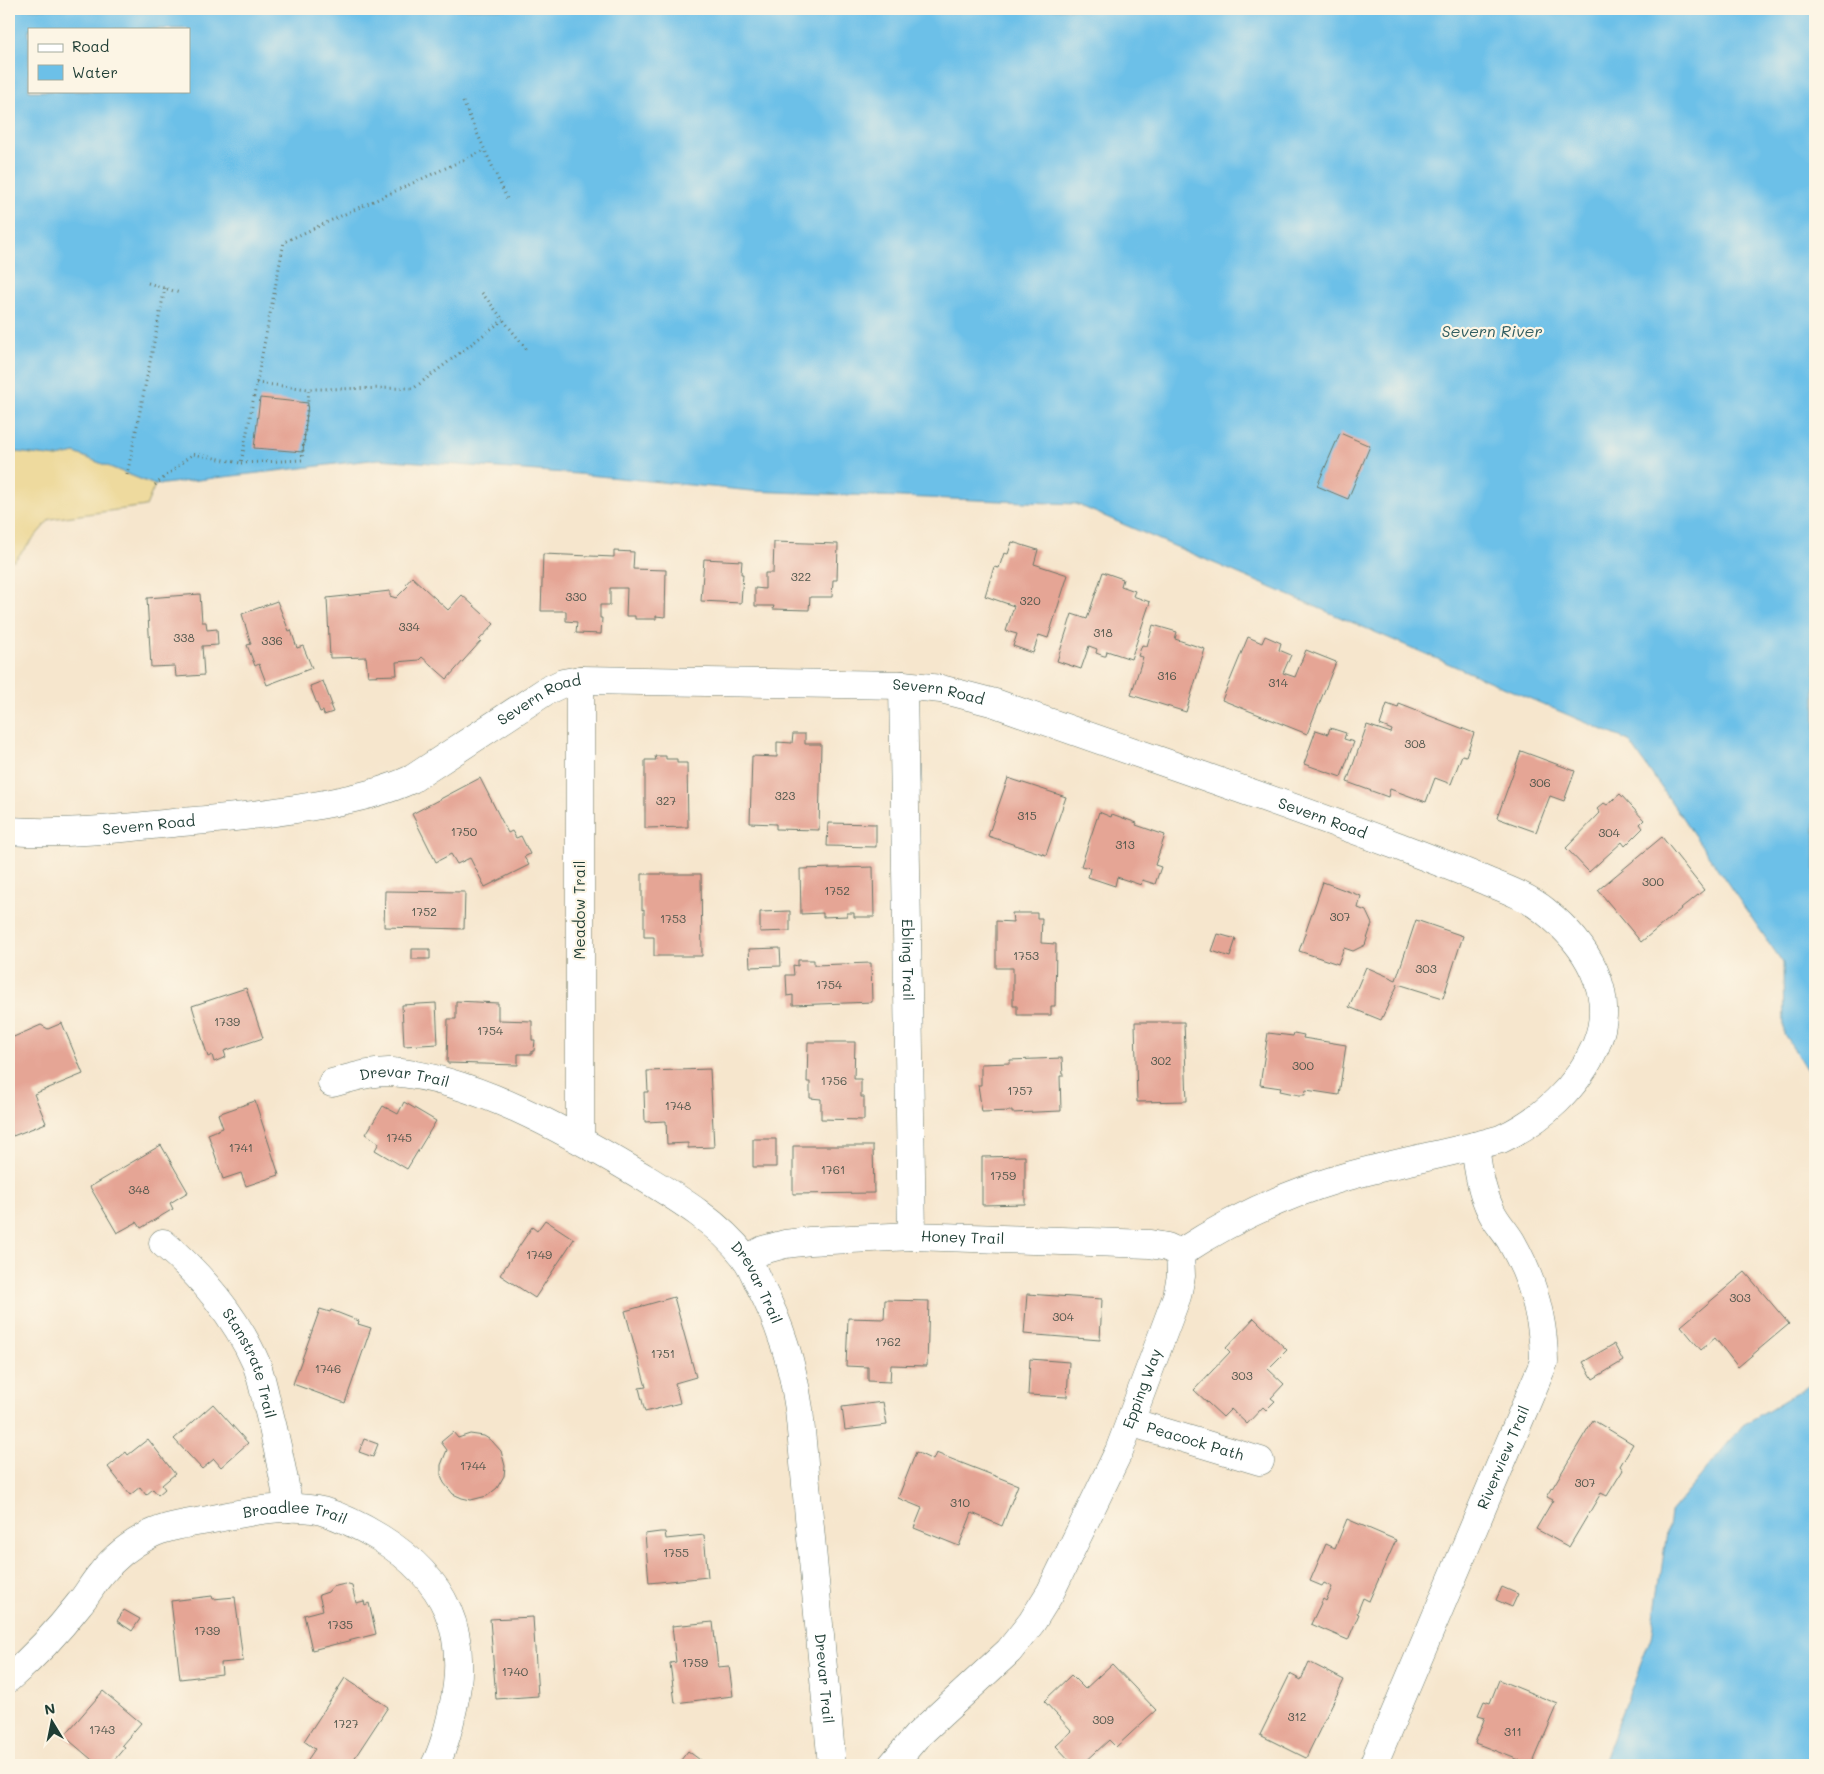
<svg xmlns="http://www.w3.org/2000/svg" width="1824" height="1774" viewBox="0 0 1824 1774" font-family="Mali,sans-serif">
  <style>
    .sand { fill: #eeda9e; stroke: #868c69 }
    .water { fill: #6cc0e8; stroke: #467e8e; fill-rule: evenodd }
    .building { fill: #e5a595 }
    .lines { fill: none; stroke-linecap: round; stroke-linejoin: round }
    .minor-casing { stroke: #6a786a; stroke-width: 29 }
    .path { stroke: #6a786a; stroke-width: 3; stroke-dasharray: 1 4; stroke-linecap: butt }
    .minor { stroke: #fff; stroke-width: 28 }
    .labels { text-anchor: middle; stroke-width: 4.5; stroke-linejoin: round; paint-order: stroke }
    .number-label { font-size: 12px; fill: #50574c }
    .street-label { font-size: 15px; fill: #1f3d34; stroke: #fcf5e5 }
    .water-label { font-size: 16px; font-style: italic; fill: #325e61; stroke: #fcf5e5 }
  </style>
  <rect width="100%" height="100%" fill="#fcf5e5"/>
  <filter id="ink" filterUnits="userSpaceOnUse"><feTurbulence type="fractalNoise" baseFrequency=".02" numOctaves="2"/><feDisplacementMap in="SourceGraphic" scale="10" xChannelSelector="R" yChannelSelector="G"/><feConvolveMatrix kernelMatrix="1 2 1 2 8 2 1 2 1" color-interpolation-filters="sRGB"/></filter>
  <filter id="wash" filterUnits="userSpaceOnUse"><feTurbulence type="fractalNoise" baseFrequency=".0096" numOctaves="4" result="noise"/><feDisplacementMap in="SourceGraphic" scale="20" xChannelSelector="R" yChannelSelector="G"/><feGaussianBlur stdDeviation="1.12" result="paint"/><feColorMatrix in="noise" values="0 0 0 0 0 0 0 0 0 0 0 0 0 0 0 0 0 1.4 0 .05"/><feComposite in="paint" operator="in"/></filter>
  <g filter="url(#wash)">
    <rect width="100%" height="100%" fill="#f6e6cd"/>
    <!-- sand -->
    <path class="sand" d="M9,451L57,457L75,453L155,485L146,506L50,519L14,561L9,559Z"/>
    <!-- water -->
    <path class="water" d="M9,9H1815V1083L1784,1034L1783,963L1629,741L1076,504L752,491L578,474L379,459L155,485L75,453L57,457L9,451ZM29,29H189V91H29Z
      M1815,1382V1765H1602L1651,1637L1670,1513L1743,1425Z"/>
    <g id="blocks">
      <!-- building -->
      <path class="building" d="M260,398L308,403L303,452L254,448Z
        M1340,433L1370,446L1348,499L1317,486Z
        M774,542L838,544L837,580H833L832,597H810L809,610L773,609L774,606H755V588L765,589V573H773Z
        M1012,542L1038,550L1034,564L1068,575L1048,638L1039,635L1033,653L1013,646L1017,634L1006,631L1014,606L985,596L994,567L999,568L1004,553L1008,554Z
        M614,551L634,552L633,569L666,570L665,617L656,616V619H635V616H626L627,588H610V605H600V618H602L601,634L576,633L577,622L566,621V611H541L543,554L614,557Z
        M704,559L742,561L741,574H743L741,603L701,601Z
        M1103,572L1123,579L1121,586L1135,591L1133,596L1150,602L1131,659L1107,651L1106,656H1104L1096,653L1097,649L1089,646L1081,669L1057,661L1072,614L1087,619Z
        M412,577L448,610L462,595L494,624L479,640L481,641L447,679L422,657L419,660L396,662L397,675L368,676L366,657L330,658L327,598L390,591V596L396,598L408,586L406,584Z
        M200,594L202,622H206L207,630L217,629L218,645L202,646L204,675L176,677L175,666L151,667L147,598Z
        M277,601L289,631L291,630L297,648L303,646L312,668L267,685L259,664L255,666L247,645L251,644L242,614Z
        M1153,625L1177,632L1175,639L1205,649L1186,712L1131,695L1143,657L1138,656L1142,645L1147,646Z
        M1265,636L1281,643L1279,650L1291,655L1283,673L1295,677L1306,650L1336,662L1307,734L1222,700L1248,637L1262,643Z
        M323,681L332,705H330L333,712L324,715L323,711L320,712L310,686Z
        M1387,704L1398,708L1399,704L1474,733L1466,756L1462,755L1451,784L1435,778L1426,802L1390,789L1388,797L1347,782L1367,725L1391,733L1392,730L1380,725Z
        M1330,728L1346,733L1344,739L1354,742L1341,777L1304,764L1316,730L1328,734Z
        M793,734H805V744H821L819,830L776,829V824L750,823L752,756L777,757V742L792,743Z
        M1521,751L1575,771L1564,801L1550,796L1536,832L1497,818Z
        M655,756H666V759H677V763H687L688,827L645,828V760H656Z
        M480,778L508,833L512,831L516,838L521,836L530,854L524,857L529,865L485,887L470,858L457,864L451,854L436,862L412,814Z
        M1008,778L1066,797L1046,855L988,836Z
        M1620,794L1644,820L1640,824L1643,828L1625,846L1622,842L1589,872L1566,848L1600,813L1597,809L1604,803L1607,805Z
        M1099,812L1111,817L1112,814L1137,823L1136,825L1165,835L1155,865L1161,867L1155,884L1142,880L1141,885L1117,877L1115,886L1088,877L1090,868L1081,866Z
        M828,823L876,824V847L827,846Z
        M1662,837L1704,890L1641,942L1598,890Z
        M873,867L874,917H854V913H847V916L823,917V913L801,914L800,869Z
        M642,874H701L702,956H654V937H644V909L642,910Z
        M1323,882L1361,896L1358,908L1366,911L1372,924L1365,945L1353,951L1344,948L1338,964L1299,951Z
        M385,891L465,892L464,929L384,927Z
        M790,911V931L760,932V912Z
        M1012,913H1037V918H1042L1041,943L1056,944L1055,1006H1051V1015H1017V1006H1013V968H996V921L1013,922Z
        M1416,920L1463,936L1443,998L1398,984L1381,1020L1349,1007L1366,967L1396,980Z
        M1218,934L1236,939L1230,957L1212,951Z
        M780,948L781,966L750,967L749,949Z
        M412,949H430V959H412Z
        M798,960H814V965L871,963L872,1002L793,1005V995L787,996L786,975H794L793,965L798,966Z
        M246,988L263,1038L224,1051L226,1057L214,1062L212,1055L208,1057L192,1006Z
        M456,1001L498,1003V1020L532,1021V1040H535L534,1051H532V1054H518V1065L447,1063L448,1019H456Z
        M436,1003L438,1044L404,1046L402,1005Z
        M1135,1022H1184L1187,1101L1137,1102Z
        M62,1023L83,1074L34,1094L46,1123L13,1136L9,1127V1039L41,1025L48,1029Z
        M1268,1033L1293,1036L1294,1033L1304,1035L1303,1038L1346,1045L1339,1095L1306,1090L1305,1095H1299L1280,1091L1281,1088L1260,1085Z
        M808,1042H855L854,1079H861V1097H864V1120L821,1119V1099L810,1098V1082H807Z
        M1062,1058L1063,1076H1060L1061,1111L1012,1113V1111L982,1112L978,1085H981V1064L1010,1063V1060Z
        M710,1069L714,1147L688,1148V1143L667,1144L666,1121L645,1122L644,1092H648L647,1071Z
        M255,1101L279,1175L246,1186L241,1173L223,1179L208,1134L223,1128L218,1114Z
        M404,1102L436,1121L407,1169L375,1150L379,1143L366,1134L383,1106L398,1114Z
        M753,1139H776V1167H753Z
        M161,1145L188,1192L170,1203L173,1209L141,1228L137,1222L117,1233L90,1187Z
        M793,1146H873L874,1193L793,1194Z
        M1025,1156V1204L982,1205V1157Z
        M545,1220L574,1239L535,1298L500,1275L532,1227L537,1231Z
        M1745,1272L1789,1324L1738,1367L1715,1338L1701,1350L1681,1326Z
        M1027,1294L1102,1299L1100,1340L1024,1334Z
        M674,1297L696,1377L675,1383L680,1403L645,1412L639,1388L646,1387L625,1311Z
        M885,1300L929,1301L927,1366L891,1365L890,1382L868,1381V1367L846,1366L848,1318L884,1319Z
        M320,1309L330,1312L331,1310L359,1321L358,1324L371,1328L345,1403L293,1384Z
        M1254,1318L1287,1350L1268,1369L1284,1384L1271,1398L1275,1401L1266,1410L1263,1407L1247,1424L1231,1409L1223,1417L1194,1390L1230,1352L1226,1348Z
        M1614,1344L1623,1361L1593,1379L1583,1362Z
        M1030,1359L1069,1362L1067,1397L1028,1395Z
        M883,1402L887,1425L845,1430L842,1407Z
        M213,1404L248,1443L221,1467L214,1459L202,1469L174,1439Z
        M1593,1420L1633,1444L1620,1466L1623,1470L1607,1496L1601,1493L1569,1547L1536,1529L1553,1500L1547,1497Z
        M453,1432L458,1438L470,1434L484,1436L492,1441L501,1451L505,1466L504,1476L497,1488L487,1496L471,1500L462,1498L453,1494L444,1483L441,1475V1465L447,1450L441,1442Z
        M148,1439L175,1474L162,1485L165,1489L158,1495L153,1489L146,1495L140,1487L130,1495L108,1467L126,1452L128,1455Z
        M364,1439L378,1444L373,1457L359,1452Z
        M916,1452L933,1460L936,1453L1018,1485L1002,1526L972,1513L959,1546L914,1528L922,1508L898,1498Z
        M1347,1519L1396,1540L1369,1601L1363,1598L1357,1613L1359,1614L1348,1640L1311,1624L1323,1599L1326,1601L1332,1587L1324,1583L1322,1586L1310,1581L1326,1544L1335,1548Z
        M660,1532H665L666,1539L704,1535L708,1577L649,1583L645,1534Z
        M345,1584L352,1586L356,1603L364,1601L365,1605L369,1603L376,1634L312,1650L304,1615L323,1610L319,1595L328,1592L332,1587Z
        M1502,1587L1518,1594L1512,1607L1496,1600Z
        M212,1596L213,1599L235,1597L243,1661L221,1663L222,1674L180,1679L171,1601Z
        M124,1610L140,1619L132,1631L117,1621Z
        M533,1617L538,1696L496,1699L490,1619Z
        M713,1622L718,1667L729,1666L733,1696L675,1703L670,1663L676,1662L672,1626Z
        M1309,1662L1344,1680L1306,1758L1260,1735L1290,1674L1301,1680Z
        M1112,1664L1156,1710L1116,1747L1109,1740L1082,1765H1074L1056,1746L1072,1731L1044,1701L1071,1675L1085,1689Z
        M345,1678L388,1707L350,1765H304L315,1749L304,1741Z
        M1499,1680L1558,1704L1532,1765L1475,1743L1485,1717L1478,1715L1484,1701L1490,1703Z
        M103,1691L141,1723L122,1745L125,1747L110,1765H98L64,1736Z
        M688,1751L703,1762L708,1765H677Z"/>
    </g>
  </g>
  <g filter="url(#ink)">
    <use href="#blocks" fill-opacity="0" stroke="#6a786a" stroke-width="1"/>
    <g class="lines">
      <defs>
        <g id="minor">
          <path d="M580,680V1139"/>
          <path id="s1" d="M903,685L912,1236"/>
          <path id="s2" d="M9,831C67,835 125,828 182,822C230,818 278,813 325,804C356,798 384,792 412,779L546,691L563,683L580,680L903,685L941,689L995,703C1128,751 1263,795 1395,845C1426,857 1456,868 1486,881C1506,889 1528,897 1545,911C1585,943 1618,992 1596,1045C1578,1087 1542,1120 1501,1139C1447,1154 1392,1163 1338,1179C1282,1196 1229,1221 1180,1253"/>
          <path id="s3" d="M332,1083C351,1078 372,1071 392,1072C473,1078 566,1131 635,1172C674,1196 716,1220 745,1257C751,1265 755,1275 759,1284C781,1326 792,1362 799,1409L832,1765"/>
          <path id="s4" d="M163,1243C201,1275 236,1317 256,1363C261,1376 264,1390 267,1404C276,1438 283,1473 289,1508"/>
          <path id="s5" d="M746,1259L763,1250L785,1244L810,1241L912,1236L1150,1244L1167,1247L1180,1253"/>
          <path id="s6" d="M1130,1422L1260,1461"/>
          <path id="s7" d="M9,1678C35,1656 58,1631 79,1604C87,1595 93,1583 101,1574C114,1557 133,1543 151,1534C170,1525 193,1523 213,1519C245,1512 290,1503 322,1511C342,1517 362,1527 380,1538C446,1579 470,1633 453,1708C449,1727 444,1748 435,1765"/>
          <path id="s8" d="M892,1765L916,1737L1009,1651L1032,1622L1050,1593L1119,1451L1177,1296L1181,1276L1180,1253"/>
          <path id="s9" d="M1373,1765L1544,1362C1544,1319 1532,1278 1511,1241C1505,1231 1497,1223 1492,1213C1481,1192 1478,1169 1475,1146"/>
        </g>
      </defs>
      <!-- minor casing -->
      <use href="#minor" class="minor-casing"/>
      <!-- path -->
      <path class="path" d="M463,102L508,201
        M148,283L180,293
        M482,293L528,351
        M256,383L309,389L414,388L503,320
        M241,463L302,460L309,390
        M127,475L165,288
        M155,485L193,454L241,463L284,242L485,150"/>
      <!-- minor -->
      <use href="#minor" class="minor"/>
    </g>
  </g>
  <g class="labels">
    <!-- number labels -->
    <g class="number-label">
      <text x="801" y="581">322</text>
      <text x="576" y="601">330</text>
      <text x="1030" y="605">320</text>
      <text x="409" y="631">334</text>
      <text x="1103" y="637">318</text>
      <text x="184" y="642">338</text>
      <text x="272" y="645">336</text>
      <text x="1167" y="680">316</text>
      <text x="1278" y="687">314</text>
      <text x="1415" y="748">308</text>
      <text x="1540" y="787">306</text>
      <text x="785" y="800">323</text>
      <text x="666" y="805">327</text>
      <text x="1027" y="820">315</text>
      <text x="464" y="836">1750</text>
      <text x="1609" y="837">304</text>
      <text x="1125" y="849">313</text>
      <text x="1653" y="886">300</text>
      <text x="837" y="895">1752</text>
      <text x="424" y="916">1752</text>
      <text x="1340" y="921">307</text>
      <text x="673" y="923">1753</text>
      <text x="1026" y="960">1753</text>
      <text x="1426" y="973">303</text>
      <text x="829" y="989">1754</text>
      <text x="227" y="1026">1739</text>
      <text x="490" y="1035">1754</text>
      <text x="1161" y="1065">302</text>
      <text x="1303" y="1070">300</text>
      <text x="834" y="1085">1756</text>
      <text x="1020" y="1095">1757</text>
      <text x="678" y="1110">1748</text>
      <text x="399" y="1142">1745</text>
      <text x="241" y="1152">1741</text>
      <text x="833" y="1174">1761</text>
      <text x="1003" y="1180">1759</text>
      <text x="139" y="1194">348</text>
      <text x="539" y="1259">1749</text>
      <text x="1740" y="1302">303</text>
      <text x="1063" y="1321">304</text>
      <text x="888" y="1346">1762</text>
      <text x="663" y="1358">1751</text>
      <text x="328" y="1373">1746</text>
      <text x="1242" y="1380">303</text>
      <text x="473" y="1470">1744</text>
      <text x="1585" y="1487">307</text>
      <text x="960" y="1507">310</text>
      <text x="676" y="1557">1755</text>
      <text x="340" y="1629">1735</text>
      <text x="207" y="1635">1739</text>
      <text x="695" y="1667">1759</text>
      <text x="515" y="1676">1740</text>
      <text x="1297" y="1721">312</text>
      <text x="1103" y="1724">309</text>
      <text x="346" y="1728">1727</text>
      <text x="102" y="1734">1743</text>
      <text x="1513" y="1736">311</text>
    </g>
    <!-- street labels -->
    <g class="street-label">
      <text dy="5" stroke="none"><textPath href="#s2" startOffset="964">Severn Road</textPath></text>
      <text dy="5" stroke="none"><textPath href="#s2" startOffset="559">Severn Road</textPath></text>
      <text dy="5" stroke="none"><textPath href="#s2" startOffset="1369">Severn Road</textPath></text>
      <text dy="5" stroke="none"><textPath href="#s2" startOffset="140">Severn Road</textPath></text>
      <text transform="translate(580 910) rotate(-90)" y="5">Meadow Trail</text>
      <text dy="5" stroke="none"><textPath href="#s1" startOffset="275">Ebling Trail</textPath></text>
      <text dy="5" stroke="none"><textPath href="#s3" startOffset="74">Drevar Trail</textPath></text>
      <text dy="5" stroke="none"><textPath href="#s5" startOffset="220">Honey Trail</textPath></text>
      <text dy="5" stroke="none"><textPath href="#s3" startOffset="494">Drevar Trail</textPath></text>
      <text dy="5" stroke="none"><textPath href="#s4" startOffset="151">Stanstrate Trail</textPath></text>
      <text dy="5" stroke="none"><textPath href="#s8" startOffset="459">Epping Way</textPath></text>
      <text dy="5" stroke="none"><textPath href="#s6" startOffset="68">Peacock Path</textPath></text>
      <text dy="5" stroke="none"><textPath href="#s9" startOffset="334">Riverview Trail</textPath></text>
      <text dy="5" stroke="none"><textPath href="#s7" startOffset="351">Broadlee Trail</textPath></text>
      <text dy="5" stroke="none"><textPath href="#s3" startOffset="899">Drevar Trail</textPath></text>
    </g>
    <!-- water labels -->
    <g class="water-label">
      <text x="1492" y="337">Severn River</text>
    </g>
  </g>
  <!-- margin -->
  <rect width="1824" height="1774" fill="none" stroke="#fcf5e5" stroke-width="30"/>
  <!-- legend -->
  <rect x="28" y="28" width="162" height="65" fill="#fcf5e5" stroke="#a4ab9e"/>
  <rect x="38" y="44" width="25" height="8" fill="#ffffff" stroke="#a4ab9e"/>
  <text x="72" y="52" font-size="15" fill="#1f3d34">Road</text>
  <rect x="38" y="65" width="25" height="15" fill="#6cc0e8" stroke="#a4ab9e"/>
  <text x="72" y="78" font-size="15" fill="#1f3d34">Water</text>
  <!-- north arrow -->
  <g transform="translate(52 1722) rotate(350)" stroke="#fcf5e5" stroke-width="4" paint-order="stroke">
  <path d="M0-4L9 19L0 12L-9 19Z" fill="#1f3d34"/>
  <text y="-8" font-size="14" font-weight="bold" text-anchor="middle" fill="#1f3d34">N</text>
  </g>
</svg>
